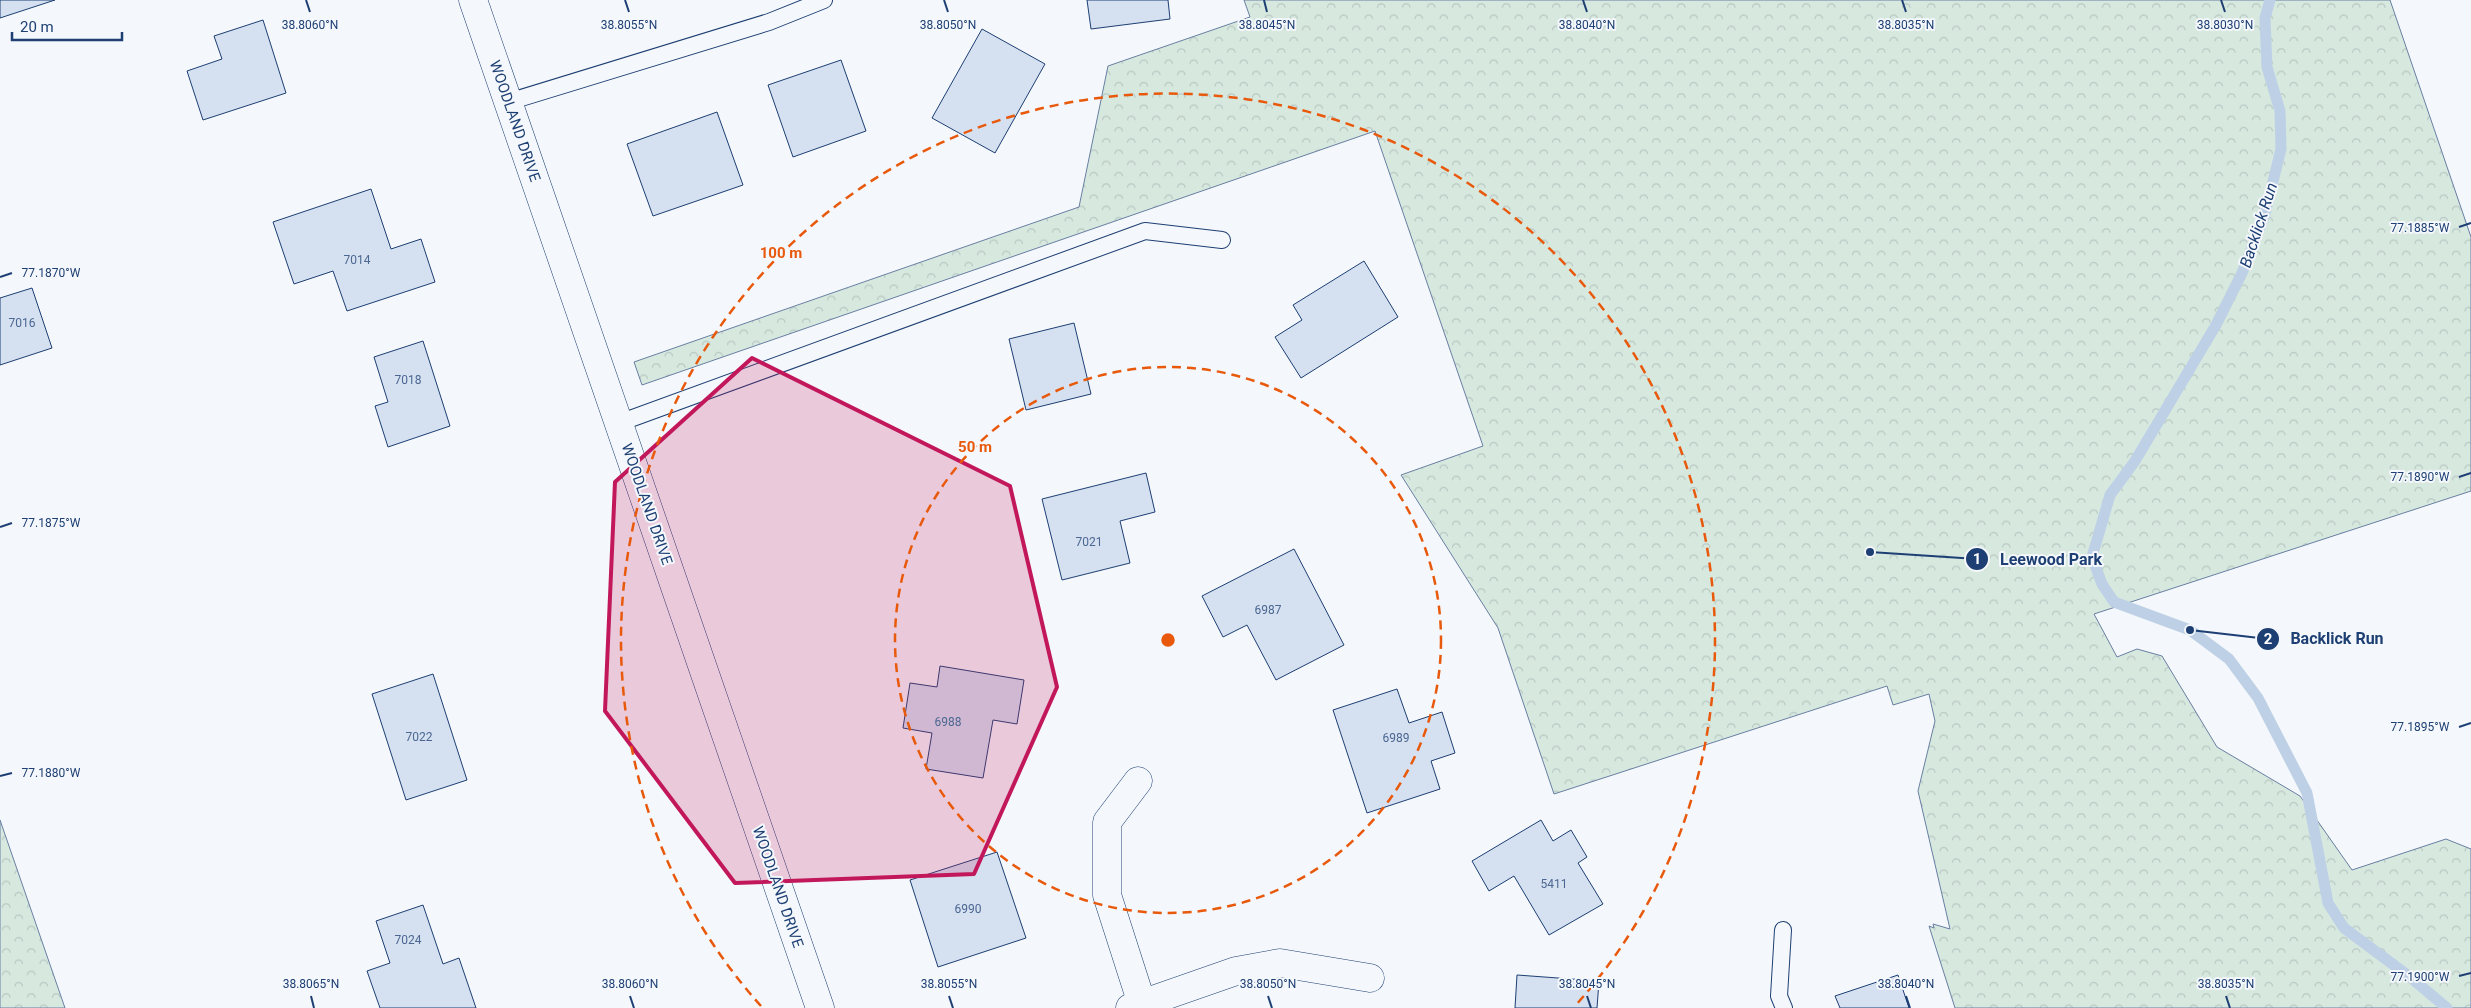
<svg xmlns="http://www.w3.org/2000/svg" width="2471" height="1008" viewBox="0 0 2471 1008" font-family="Roboto,sans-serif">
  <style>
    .forest { fill: url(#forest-crowns); stroke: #687fa3 }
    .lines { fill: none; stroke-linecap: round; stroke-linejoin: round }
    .stream { stroke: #bed0e5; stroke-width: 11 }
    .building { fill: #d5e0f0; stroke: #1d3f73 }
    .lane-casing { stroke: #1d3f73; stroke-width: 18 }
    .street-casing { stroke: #1d3f73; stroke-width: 29 }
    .lane { stroke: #f4f7fb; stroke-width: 16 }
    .street { stroke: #f4f7fb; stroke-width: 28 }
    .marked { fill: #c2185b; fill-opacity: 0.2; stroke: #c2185b; stroke-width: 4; stroke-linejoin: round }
    .ticks { fill: none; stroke: #1d3f73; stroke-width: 2 }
    .ring { fill: none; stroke: #e8590c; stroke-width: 2.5; stroke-dasharray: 9 6 }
    .labels { text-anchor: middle; stroke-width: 4; stroke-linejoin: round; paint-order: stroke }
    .number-label { font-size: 12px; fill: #4b6792 }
    .street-label { font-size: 15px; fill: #1d3f73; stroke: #f4f7fb }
    .water-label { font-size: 16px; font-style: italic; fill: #1d3f73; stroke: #f4f7fb }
    .ticks-label { font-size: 12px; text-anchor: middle; fill: #1d3f73; stroke: #f4f7fb; stroke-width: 4; stroke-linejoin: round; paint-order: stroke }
    .centre { fill: #e8590c; stroke: #f4f7fb; stroke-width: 2.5 }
    .ring-label { font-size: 15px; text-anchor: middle; font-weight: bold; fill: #e8590c; stroke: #f4f7fb; stroke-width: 4; stroke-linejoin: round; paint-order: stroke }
    .leader { fill: none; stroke: #1d3f73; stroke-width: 2 }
    .callout-dot { fill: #1d3f73; stroke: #f4f7fb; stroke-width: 2 }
    .mark-label { font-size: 15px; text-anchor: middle; font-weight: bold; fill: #fff }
    .callout-label { font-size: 16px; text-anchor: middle; font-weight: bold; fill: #1d3f73; stroke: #f4f7fb; stroke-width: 4; stroke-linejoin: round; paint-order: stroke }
  </style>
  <defs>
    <pattern id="forest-crowns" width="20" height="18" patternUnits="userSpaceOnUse" patternTransform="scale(1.25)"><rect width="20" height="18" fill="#d7e8df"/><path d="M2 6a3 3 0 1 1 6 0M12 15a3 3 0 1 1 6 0" fill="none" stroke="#b8c8c3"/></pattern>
  </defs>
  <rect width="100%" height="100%" fill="#f4f7fb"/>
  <!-- forest -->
  <path class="forest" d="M1244,0H2390L2471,237V491L2094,614L2117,657L2137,649L2162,656L2217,747L2300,796L2352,870L2446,839L2471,849V1008H1955L1929,926L1934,928L1933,924L1950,929L1918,791L1935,721L1929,694L1893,705L1887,686L1554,794L1498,628L1401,475L1483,446L1375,131L642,385L634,362L1079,207L1108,66L1250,17Z
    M0,820L65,1008H0Z"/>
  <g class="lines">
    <!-- stream -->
    <path class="stream" d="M2270,0L2265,18L2267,67L2280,111L2281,149L2265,214L2242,273L2216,325L2135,461L2110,495L2092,557L2102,584L2114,602L2190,630L2229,659L2258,698L2307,793L2328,903L2344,928L2410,977L2447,1008"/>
  </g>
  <!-- building -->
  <path class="building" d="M0,0H55L0,18Z
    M1087,0H1168L1170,19L1091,29Z
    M263,20L286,93L203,120L187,71L222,59L214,36Z
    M982,29L1045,64L995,153L932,118Z
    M841,60L866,131L793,157L768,85Z
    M717,112L743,185L653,216L627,144Z
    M371,189L391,249L421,239L435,282L347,311L333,271L294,284L273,222Z
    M1364,261L1398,317L1301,378L1275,337L1302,320L1293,305Z
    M32,288L52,348L0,365V298Z
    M1074,323L1091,394L1026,410L1009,339Z
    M423,341L450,426L388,447L375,406L388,402L374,357Z
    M1146,473L1155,512L1120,521L1130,563L1062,580L1042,499Z
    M1294,549L1344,645L1276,680L1247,625L1223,637L1202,596Z
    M940,666L1024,680L1017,724L993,720L983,778L926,769L932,733L903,728L910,683L937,687Z
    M433,674L467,780L406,800L372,694Z
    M1397,689L1409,723L1442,712L1455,753L1431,761L1440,789L1367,813L1333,710Z
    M1541,820L1553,841L1571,830L1587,857L1578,863L1603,904L1549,935L1514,876L1489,891L1472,861Z
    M997,852L1026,938L938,967L910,880Z
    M423,905L443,964L459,958L476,1008H380L367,971L390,963L376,921Z
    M1517,975L1599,981L1597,1008H1515Z
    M1898,975L1909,1008H1840L1835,996Z"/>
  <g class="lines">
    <defs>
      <path id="lane" d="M508,102L769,22L824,0
        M619,423L1145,231L1222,240
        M1783,930L1779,996L1784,1008"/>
      <path id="street" d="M473,0L820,1008
        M1138,781L1107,822V895L1142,1004
        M1130,1008L1236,971L1280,963L1370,978"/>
    </defs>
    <!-- lane casing -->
    <use href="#lane" class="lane-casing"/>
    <!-- street casing -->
    <use href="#street" class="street-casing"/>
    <!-- lane -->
    <use href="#lane" class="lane"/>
    <!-- street -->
    <use href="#street" class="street"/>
  </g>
  <!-- marked area -->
  <path class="marked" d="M752,358L1010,486L1057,687L974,874L735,883L605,711L615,482Z"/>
  <!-- ticks -->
  <path class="ticks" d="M306,0L310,12M625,0L629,12M944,0L948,12M1264,0L1267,12M1583,0L1587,12M1902,0L1906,12M2221,0L2225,12M2459,227L2471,223M0,277L12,273M2459,477L2471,473M0,527L12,523M2459,727L2471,723M0,776L12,773M2459,976L2471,973M311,996L314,1008M630,996L634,1008M949,996L953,1008M1268,996L1272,1008M1587,996L1591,1008M1906,996L1910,1008M2226,996L2230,1008"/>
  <!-- distance rings -->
  <g class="ring">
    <circle cx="1168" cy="640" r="273"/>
    <path d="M761 1006A547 547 0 1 1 1575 1006"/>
  </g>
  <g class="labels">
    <!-- number labels -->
    <g class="number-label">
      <text x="357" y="264">7014</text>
      <text x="22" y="327">7016</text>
      <text x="408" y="384">7018</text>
      <text x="1089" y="546">7021</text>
      <text x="1268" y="614">6987</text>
      <text x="948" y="726">6988</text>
      <text x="419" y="741">7022</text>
      <text x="1396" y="742">6989</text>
      <text x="1554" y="888">5411</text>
      <text x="968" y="913">6990</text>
      <text x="408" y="944">7024</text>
    </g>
    <!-- street labels -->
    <g class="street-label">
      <text transform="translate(515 121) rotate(71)" y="5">WOODLAND DRIVE</text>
      <text transform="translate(647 504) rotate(71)" y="5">WOODLAND DRIVE</text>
      <text transform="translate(778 887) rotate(71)" y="5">WOODLAND DRIVE</text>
    </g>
    <!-- water labels -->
    <g class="water-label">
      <text transform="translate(2258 225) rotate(-72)" y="6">Backlick Run</text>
    </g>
  </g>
  <g class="ticks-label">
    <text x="310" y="29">38.8060°N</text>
    <text x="629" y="29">38.8055°N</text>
    <text x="948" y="29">38.8050°N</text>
    <text x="1267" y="29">38.8045°N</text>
    <text x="1587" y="29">38.8040°N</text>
    <text x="1906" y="29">38.8035°N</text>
    <text x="2225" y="29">38.8030°N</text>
    <text x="2420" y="232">77.1885°W</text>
    <text x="51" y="277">77.1870°W</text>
    <text x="2420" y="481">77.1890°W</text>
    <text x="51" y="527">77.1875°W</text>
    <text x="2420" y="731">77.1895°W</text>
    <text x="51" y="777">77.1880°W</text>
    <text x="2420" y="981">77.1900°W</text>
    <text x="311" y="988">38.8065°N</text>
    <text x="630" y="988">38.8060°N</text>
    <text x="949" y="988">38.8055°N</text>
    <text x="1268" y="988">38.8050°N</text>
    <text x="1587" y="988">38.8045°N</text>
    <text x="1906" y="988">38.8040°N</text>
    <text x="2226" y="988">38.8035°N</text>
  </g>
  <circle cx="1168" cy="640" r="8" class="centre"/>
  <g class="ring-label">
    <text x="781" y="258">100 m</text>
    <text x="975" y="452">50 m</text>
  </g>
  <!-- callouts -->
  <path class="leader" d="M1870 552L1977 559M2190 630L2268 639"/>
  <g class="callout-dot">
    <circle cx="1870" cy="552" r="5"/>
    <circle cx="2190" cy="630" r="5"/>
    <circle cx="1977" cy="559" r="12"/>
    <circle cx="2268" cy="639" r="12"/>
  </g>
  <g class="mark-label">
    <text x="1977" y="564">1</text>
    <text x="2268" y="644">2</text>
  </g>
  <g class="callout-label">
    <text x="2051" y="565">Leewood Park</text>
    <text x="2337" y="644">Backlick Run</text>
  </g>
  <!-- scale -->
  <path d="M12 32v8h110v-8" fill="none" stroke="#1d3f73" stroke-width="2.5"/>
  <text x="20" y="32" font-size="15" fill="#1d3f73" stroke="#f4f7fb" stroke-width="4" paint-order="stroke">20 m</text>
</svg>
